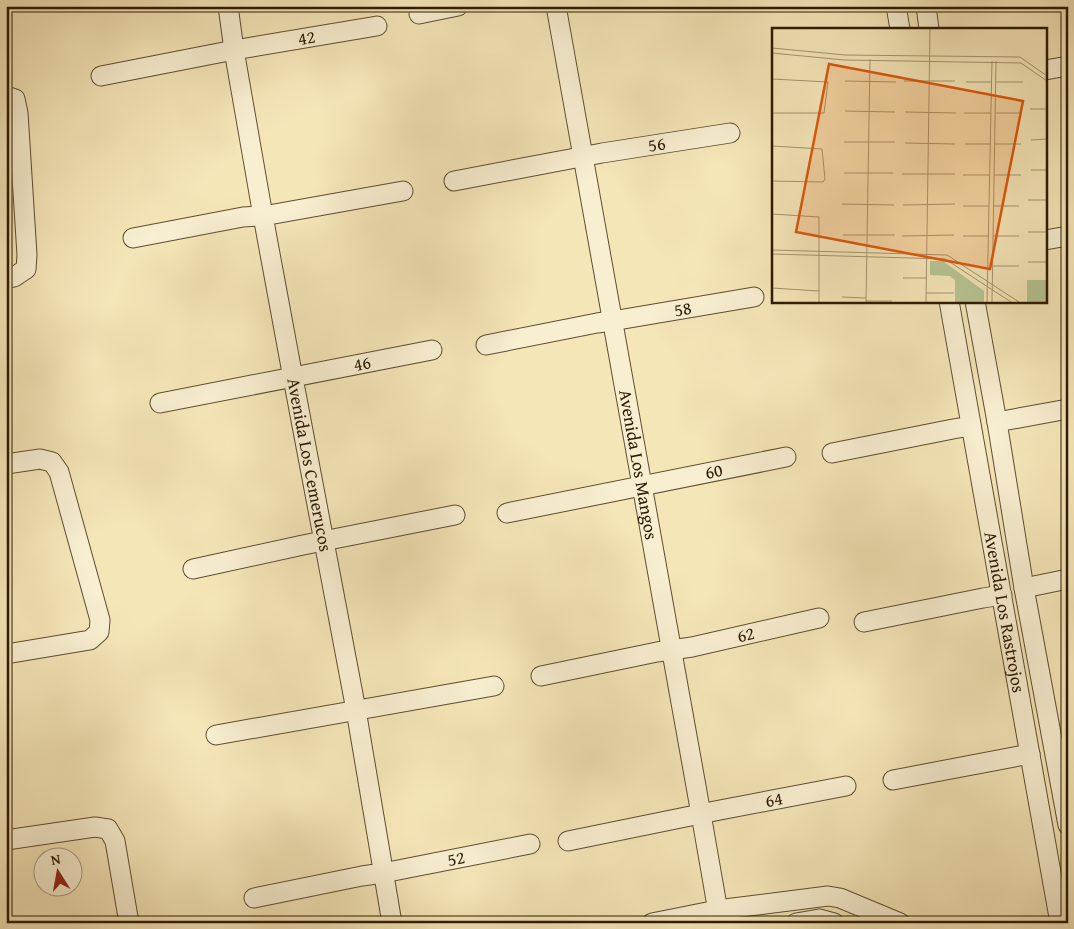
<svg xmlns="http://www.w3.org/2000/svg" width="1074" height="929" viewBox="0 0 1074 929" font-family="'Gentium Book Plus',serif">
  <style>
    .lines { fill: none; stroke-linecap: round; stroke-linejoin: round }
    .minor-casing { stroke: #5f4d30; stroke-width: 21 }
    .minor { stroke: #f8efd1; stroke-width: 19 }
    .labels { text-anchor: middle; stroke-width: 4; stroke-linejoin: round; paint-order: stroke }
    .street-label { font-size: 18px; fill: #2d1a03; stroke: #f8efd1 }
    .inset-road { fill: none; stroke: #a59470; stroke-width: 1 }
    .view { fill: #df560c; fill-opacity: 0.15; stroke: #df560c; stroke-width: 2.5 }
    .inset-edge { fill: none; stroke: #2d1a03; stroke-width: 2.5 }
  </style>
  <rect width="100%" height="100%" fill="#f5e6b8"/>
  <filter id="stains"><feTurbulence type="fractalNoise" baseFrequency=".004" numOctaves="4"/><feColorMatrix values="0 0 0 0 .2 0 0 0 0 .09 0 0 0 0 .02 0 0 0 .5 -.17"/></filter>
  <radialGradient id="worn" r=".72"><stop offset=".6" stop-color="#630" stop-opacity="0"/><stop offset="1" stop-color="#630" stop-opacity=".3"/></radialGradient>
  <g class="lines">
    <defs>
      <g id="minor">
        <path id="s1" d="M228,6L234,50L263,216L293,378L356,710L392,923"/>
        <path id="s2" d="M556,6L701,814L720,923"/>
        <path d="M896,6L900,29"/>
        <path d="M926,6L929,29"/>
        <path d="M419,14L458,6"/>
        <path d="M1045,70L1068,66"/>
        <path id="s3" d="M101,76L234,50L377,26"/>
        <path d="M6,96L15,99L18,113L27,255L26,269L14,277L6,278"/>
        <path id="s4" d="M454,181L602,153L730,133"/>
        <path d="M133,238L243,217L263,216L403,191"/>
        <path d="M1045,240L1068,236"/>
        <path id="s5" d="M949,301L1060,923"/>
        <path d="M975,301L997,422L1024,588L1068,825"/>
        <path id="s6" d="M486,345L597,323L612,321L754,297"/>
        <path id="s7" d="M160,403L432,350"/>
        <path d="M997,422L1068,409"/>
        <path d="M832,453L953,429L971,426"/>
        <path d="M6,464L40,459L52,462L59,472L100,620L99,632L90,640L6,654"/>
        <path id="s8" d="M507,513L786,457"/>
        <path d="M193,569L303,545L455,515"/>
        <path d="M1024,588L1068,579"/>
        <path d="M864,622L983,598L1002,595"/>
        <path id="s9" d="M541,676L657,652L692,647L819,618"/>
        <path d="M216,735L494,686"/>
        <path d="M893,780L1030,754"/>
        <path d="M6,840L95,827L108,829L115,841L129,923"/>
        <path id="s10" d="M568,841L720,810L846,786"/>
        <path id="s11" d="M254,898L362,876L383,873L530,844"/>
        <path d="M652,923L717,910L828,896L840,898L900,923"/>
        <path d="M796,923L819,919L834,923"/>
      </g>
    </defs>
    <!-- minor casing -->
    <use href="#minor" class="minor-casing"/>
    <!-- minor -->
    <use href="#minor" class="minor"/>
  </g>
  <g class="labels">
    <!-- street labels -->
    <g class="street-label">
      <text dy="6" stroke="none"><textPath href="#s3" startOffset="209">42</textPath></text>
      <text dy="6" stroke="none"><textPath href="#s4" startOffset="206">56</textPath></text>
      <text dy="6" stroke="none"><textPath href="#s6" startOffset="200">58</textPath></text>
      <text dy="6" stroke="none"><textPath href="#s7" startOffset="206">46</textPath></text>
      <text dy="6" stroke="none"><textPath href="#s2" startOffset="466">Avenida Los Mangos</textPath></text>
      <text dy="6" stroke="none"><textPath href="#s1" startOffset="466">Avenida Los Cemerucos</textPath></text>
      <text dy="6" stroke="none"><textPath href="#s8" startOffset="211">60</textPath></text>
      <text dy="6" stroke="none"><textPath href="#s5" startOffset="316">Avenida Los Rastrojos</textPath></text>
      <text dy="6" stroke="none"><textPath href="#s9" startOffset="209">62</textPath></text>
      <text dy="6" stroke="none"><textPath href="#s10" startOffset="210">64</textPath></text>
      <text dy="6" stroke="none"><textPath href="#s11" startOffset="206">52</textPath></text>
    </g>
  </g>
  <!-- overview -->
  <g transform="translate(772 28)">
    <rect width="275" height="275" fill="#f5e6b8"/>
    <path d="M158,233H171L212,263V274H183V252L178,248L158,247Z" fill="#b6c693"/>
    <path d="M255,252H275V274H255Z" fill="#b6c693"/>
    <path class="inset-road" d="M0,20L73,27L248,29L275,48M0,25L72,32L249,35L275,53M0,51L56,54L52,85H0M73,53L124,54M132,53H183M194,54H219M224,54H251M258,81H275M73,83L123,84M133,84L184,85M192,85H218M224,85H250M259,112L275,111M72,114H123M133,115L183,116M193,116H218M223,116H249M0,118L50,121L53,151L51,154L0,153M259,142H275M72,145H121M130,146H183M191,147H217M222,147H249M256,172H275M70,176L122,177M131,177L183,176M191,178H217M221,178H247M0,186L47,189V274M256,204H275M71,207H123M130,208L182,207M191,208H217M221,208H247M0,222L175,227L247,274M0,226L173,231L239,274M256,234H275M221,238H247M131,250H155M0,260L47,263M154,265H182M70,269L94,270M94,273H120M94,274L98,31M154,274L158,1M215,274L220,33M220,274L224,33"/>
    <path class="view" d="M57,36L251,73L218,241L24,204Z"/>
    <rect width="275" height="275" class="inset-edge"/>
  </g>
  <!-- margin -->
  <rect width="1074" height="929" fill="none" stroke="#f5e6b8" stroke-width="25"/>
  <rect x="8" y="8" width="1059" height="914" fill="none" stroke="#2d1a03" stroke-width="2.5"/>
  <rect x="12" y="12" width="1049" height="904" fill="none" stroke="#2d1a03"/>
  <!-- north arrow -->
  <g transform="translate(58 872) rotate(349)"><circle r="24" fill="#f8efd1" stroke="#a79a7f"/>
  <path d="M0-4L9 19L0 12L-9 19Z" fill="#8f2418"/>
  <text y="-8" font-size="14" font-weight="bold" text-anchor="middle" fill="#2d1a03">N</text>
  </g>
  <rect width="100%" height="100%" filter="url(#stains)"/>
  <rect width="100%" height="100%" fill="url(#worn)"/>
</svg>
